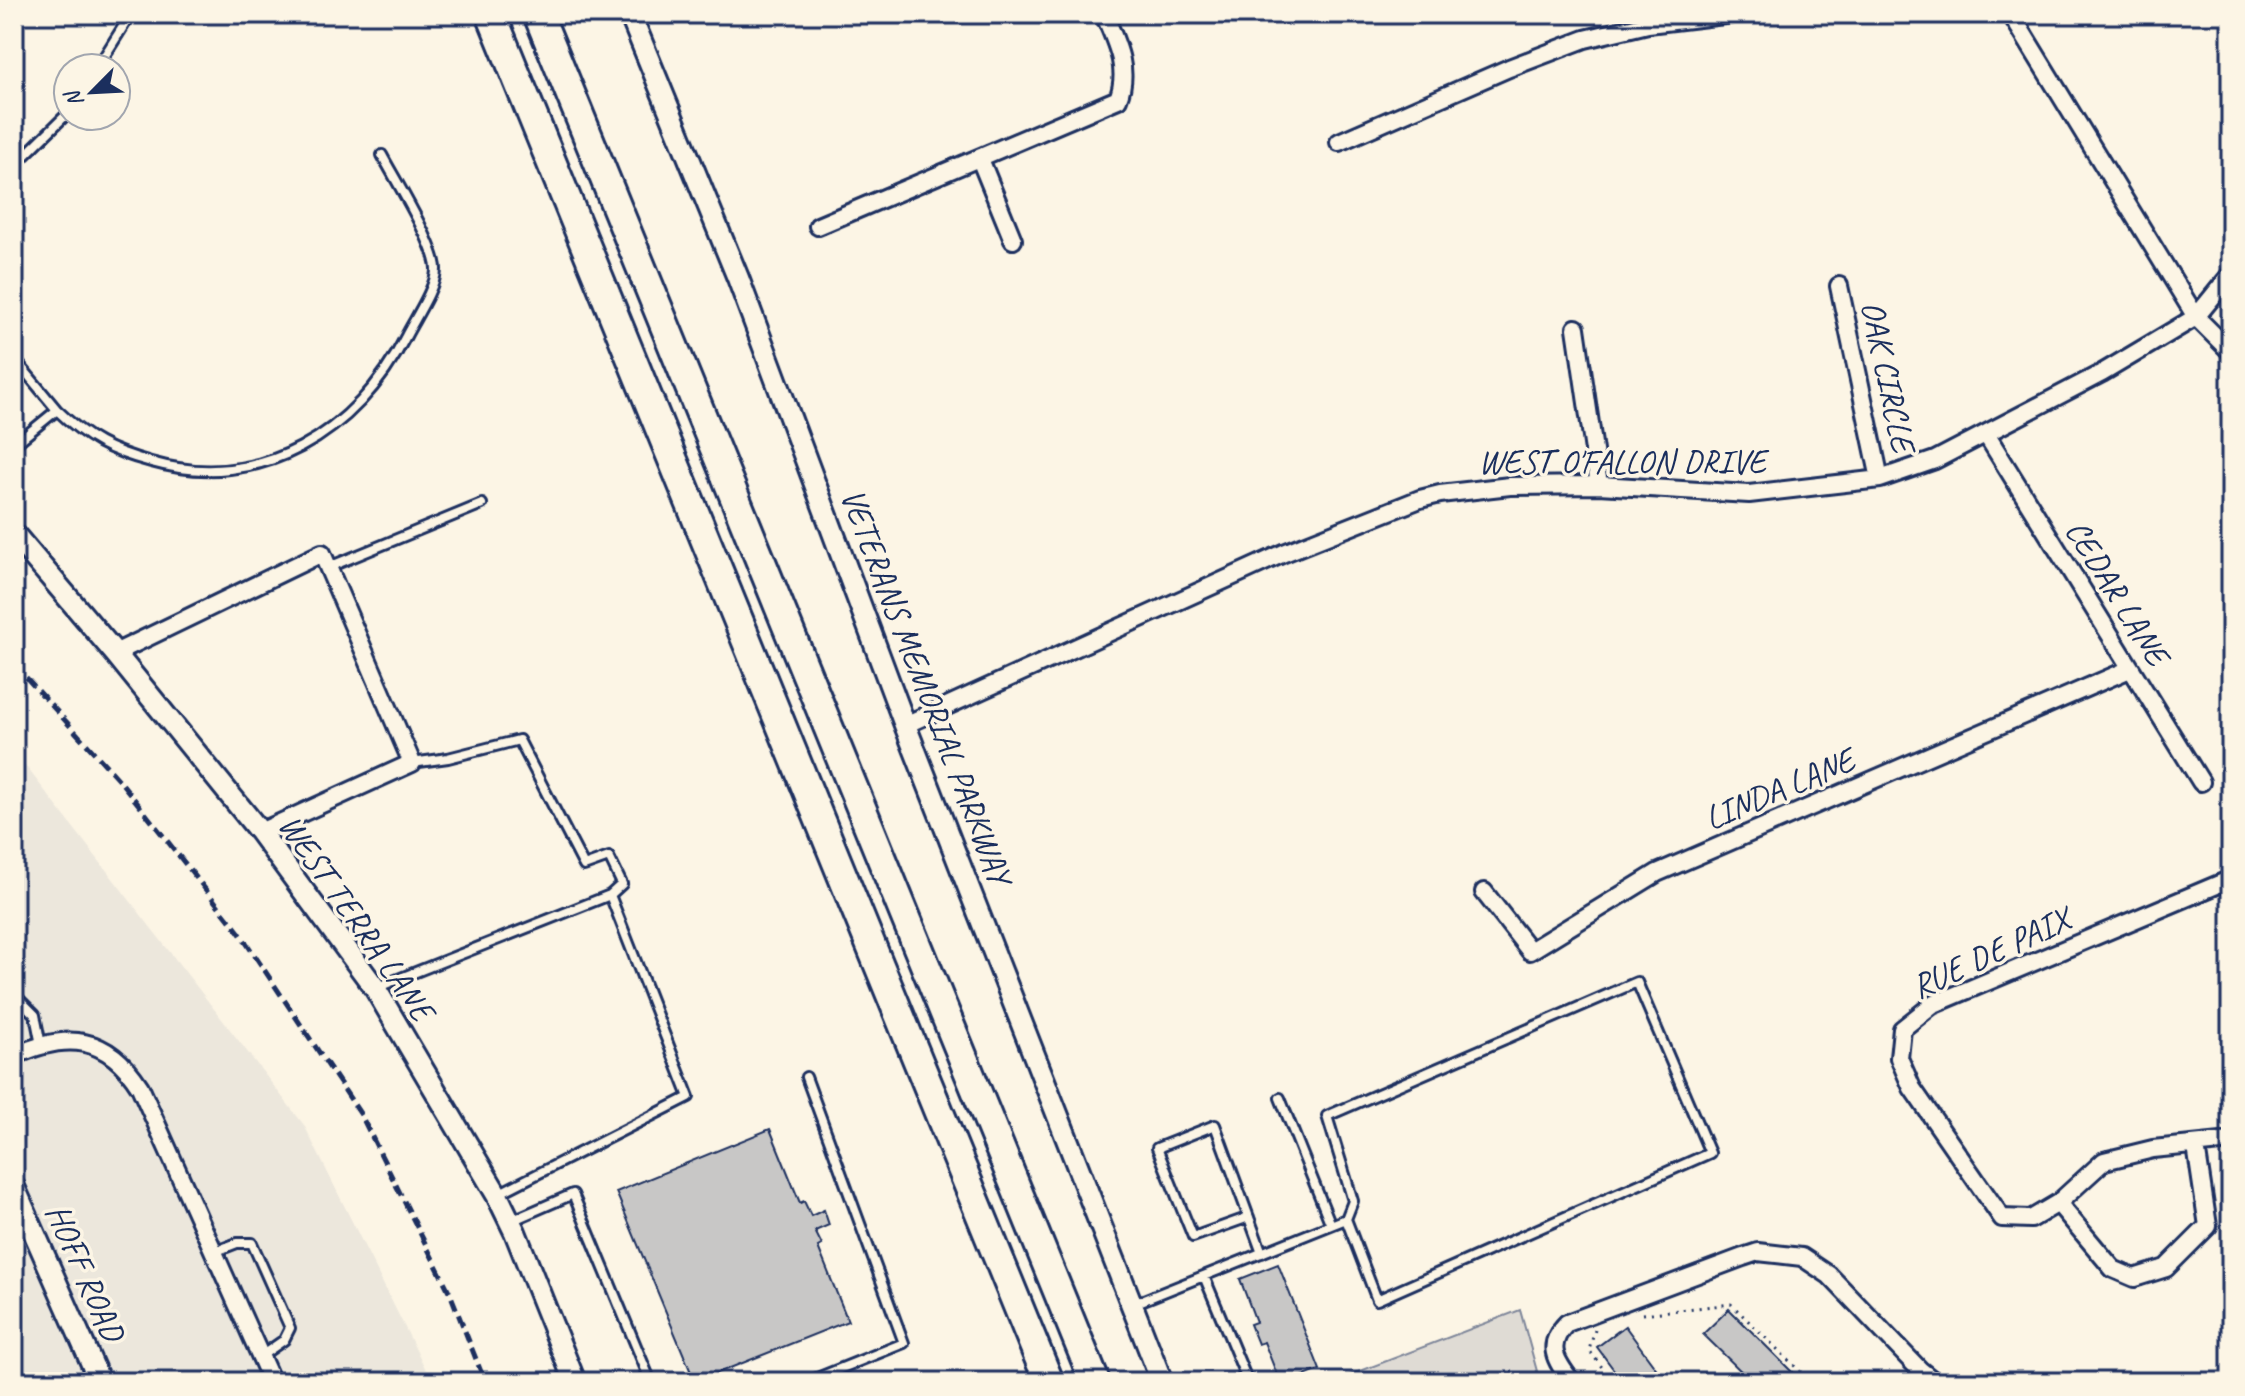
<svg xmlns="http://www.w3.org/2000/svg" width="2245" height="1396" viewBox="0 0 2245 1396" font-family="Caveat,sans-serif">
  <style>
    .built { fill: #ece7dc }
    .green { fill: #dfdbd4; stroke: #7d8599; stroke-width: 2 }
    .building { fill: #c8c7c6; stroke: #1b2f5e; stroke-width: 2 }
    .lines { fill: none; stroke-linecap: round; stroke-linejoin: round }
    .service-casing { stroke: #1b2f5e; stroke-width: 14 }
    .minor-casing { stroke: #1b2f5e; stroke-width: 22 }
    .tertiary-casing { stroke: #1b2f5e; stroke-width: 26 }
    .motorway-casing { stroke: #1b2f5e; stroke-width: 34 }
    .path { stroke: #1b2f5e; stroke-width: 3; stroke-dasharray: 2 6; stroke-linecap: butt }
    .service { stroke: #fcf5e5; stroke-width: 8 }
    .minor { stroke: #fcf5e5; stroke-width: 16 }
    .tertiary { stroke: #fcf5e5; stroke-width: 20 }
    .motorway { stroke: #fcf5e5; stroke-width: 28 }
    .rail { stroke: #1b2f5e; stroke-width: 5; stroke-dasharray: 12 6; stroke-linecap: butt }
    .labels { text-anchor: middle; stroke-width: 7; stroke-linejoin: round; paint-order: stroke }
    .street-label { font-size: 34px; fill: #1b2f5e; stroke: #fcf5e5 }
  </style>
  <rect width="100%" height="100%" fill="#fcf5e5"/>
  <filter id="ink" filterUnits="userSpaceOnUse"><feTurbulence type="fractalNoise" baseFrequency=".0125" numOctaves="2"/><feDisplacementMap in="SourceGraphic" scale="16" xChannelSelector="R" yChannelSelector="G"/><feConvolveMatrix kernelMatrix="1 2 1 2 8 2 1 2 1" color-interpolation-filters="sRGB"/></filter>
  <g filter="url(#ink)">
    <!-- built -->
    <path class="built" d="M14,751L304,1125L432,1382H14Z"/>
    <!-- green -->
    <path class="green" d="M1520,1310L1540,1382H1344L1342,1378Z"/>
    <!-- building -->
    <path class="building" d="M770,1129L800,1203L804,1201L811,1216L824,1210L829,1225L815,1231L822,1245L818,1247L848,1321L695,1382L616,1192Z
      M1278,1264L1320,1370L1289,1382H1280L1264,1342L1258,1344L1250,1324L1256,1322L1240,1279Z
      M1729,1309L1802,1382H1752L1703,1334Z
      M1625,1326L1666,1382H1623L1597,1347Z"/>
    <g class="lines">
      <defs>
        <path id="service" d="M97,68L131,14
          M14,166L68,113
          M14,358L57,410
          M14,445L57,410C87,439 110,451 151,462C260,493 357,433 406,336C414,320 436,287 436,270C437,247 394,178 382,155
          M329,567L482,504
          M412,763L448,758L519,740L584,866L609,857L622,884L610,895
          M378,987L610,895L689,1097L498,1194
          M14,994L35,1015L41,1045
          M806,1077L904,1343L807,1382
          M1280,1098L1331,1225
          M1249,1217L1193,1237L1157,1148L1215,1125L1262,1253
          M511,1221L573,1194L651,1382
          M214,1252L237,1243H252L290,1328L284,1340L261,1356
          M1204,1276L1248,1382
          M1131,1305L1346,1219L1377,1300L1710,1153L1637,982L1327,1116L1353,1201L1346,1219"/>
        <path id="minor" d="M2011,14L2196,317L2231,352
          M1339,142L1509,68L1585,39L1648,24L1733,14
          M980,159L1013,240
          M818,226L1118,99C1130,69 1116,42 1104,14
          M1839,286L1880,479
          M1576,328L1599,485
          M1986,434L2201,782
          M115,653L322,553L412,763L260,832
          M905,725L1284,553L1420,499L1440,494L1510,486L1599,485L1749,494L1880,479L1935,460L2102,373L2196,317L2231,274
          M2231,879L1932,1005L1902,1029L1899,1058L1912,1088L2002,1218L2031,1219L2058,1203L2104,1161L2153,1149L2231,1141
          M1484,892L1530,951L1657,873L2130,669
          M14,1056C67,1032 107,1035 140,1087L272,1382
          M2058,1203L2113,1269L2134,1278L2166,1268L2208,1226L2196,1146
          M1572,1382C1555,1360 1545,1345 1567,1323L1743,1257L1758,1252L1802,1257L1829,1275L1920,1370L1935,1382"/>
        <path id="tertiary" d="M630,14L738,278L905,725L1162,1382
          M14,534L115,653L260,832L375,988L497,1195L515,1232L575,1382
          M14,1187L100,1382"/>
        <path id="motorway" d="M491,14L1049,1382
          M538,14L1095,1382"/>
      </defs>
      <!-- service casing -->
      <use href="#service" class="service-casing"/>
      <!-- minor casing -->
      <use href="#minor" class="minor-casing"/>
      <!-- tertiary casing -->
      <use href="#tertiary" class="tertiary-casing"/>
      <!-- motorway casing -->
      <use href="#motorway" class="motorway-casing"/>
      <!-- path -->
      <path class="path" d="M1643,1314L1731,1304L1811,1382
        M1595,1330L1589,1350L1613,1382"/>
      <!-- service -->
      <use href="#service" class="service"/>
      <!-- minor -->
      <use href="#minor" class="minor"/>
      <!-- tertiary -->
      <use href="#tertiary" class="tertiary"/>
      <!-- motorway -->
      <use href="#motorway" class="motorway"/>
      <!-- rail -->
      <path class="rail" d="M14,664L120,781L239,932L361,1115L450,1293L485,1382"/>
    </g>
  </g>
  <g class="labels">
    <!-- street labels -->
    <g class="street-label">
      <text transform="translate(1889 376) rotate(78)" y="12">OAK CIRCLE</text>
      <text x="1622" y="473">WEST O'FALLON DRIVE</text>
      <text transform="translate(2118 592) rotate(58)" y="12">CEDAR LANE</text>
      <text transform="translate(927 686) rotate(69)" y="12">VETERANS MEMORIAL PARKWAY</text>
      <text transform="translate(1779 788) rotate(-23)" y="12">LINDA LANE</text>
      <text transform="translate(357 917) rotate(55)" y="12">WEST TERRA LANE</text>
      <text transform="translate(1990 952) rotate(-25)" y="12">RUE DE PAIX</text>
      <text transform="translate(86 1272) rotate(66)" y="12">HOFF ROAD</text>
    </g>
  </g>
  <!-- margin -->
  <rect width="2245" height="1396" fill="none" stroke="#fcf5e5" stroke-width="48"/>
  <rect x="24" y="24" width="2197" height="1348" fill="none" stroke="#1b2f5e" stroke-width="3" filter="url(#ink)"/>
  <!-- north arrow -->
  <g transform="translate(92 92) rotate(246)"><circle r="38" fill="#fcf5e5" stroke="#a2a6af" stroke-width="2"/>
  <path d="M0-6L14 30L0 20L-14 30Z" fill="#1b2f5e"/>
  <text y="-12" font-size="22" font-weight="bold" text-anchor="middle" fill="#1b2f5e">N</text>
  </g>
</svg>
